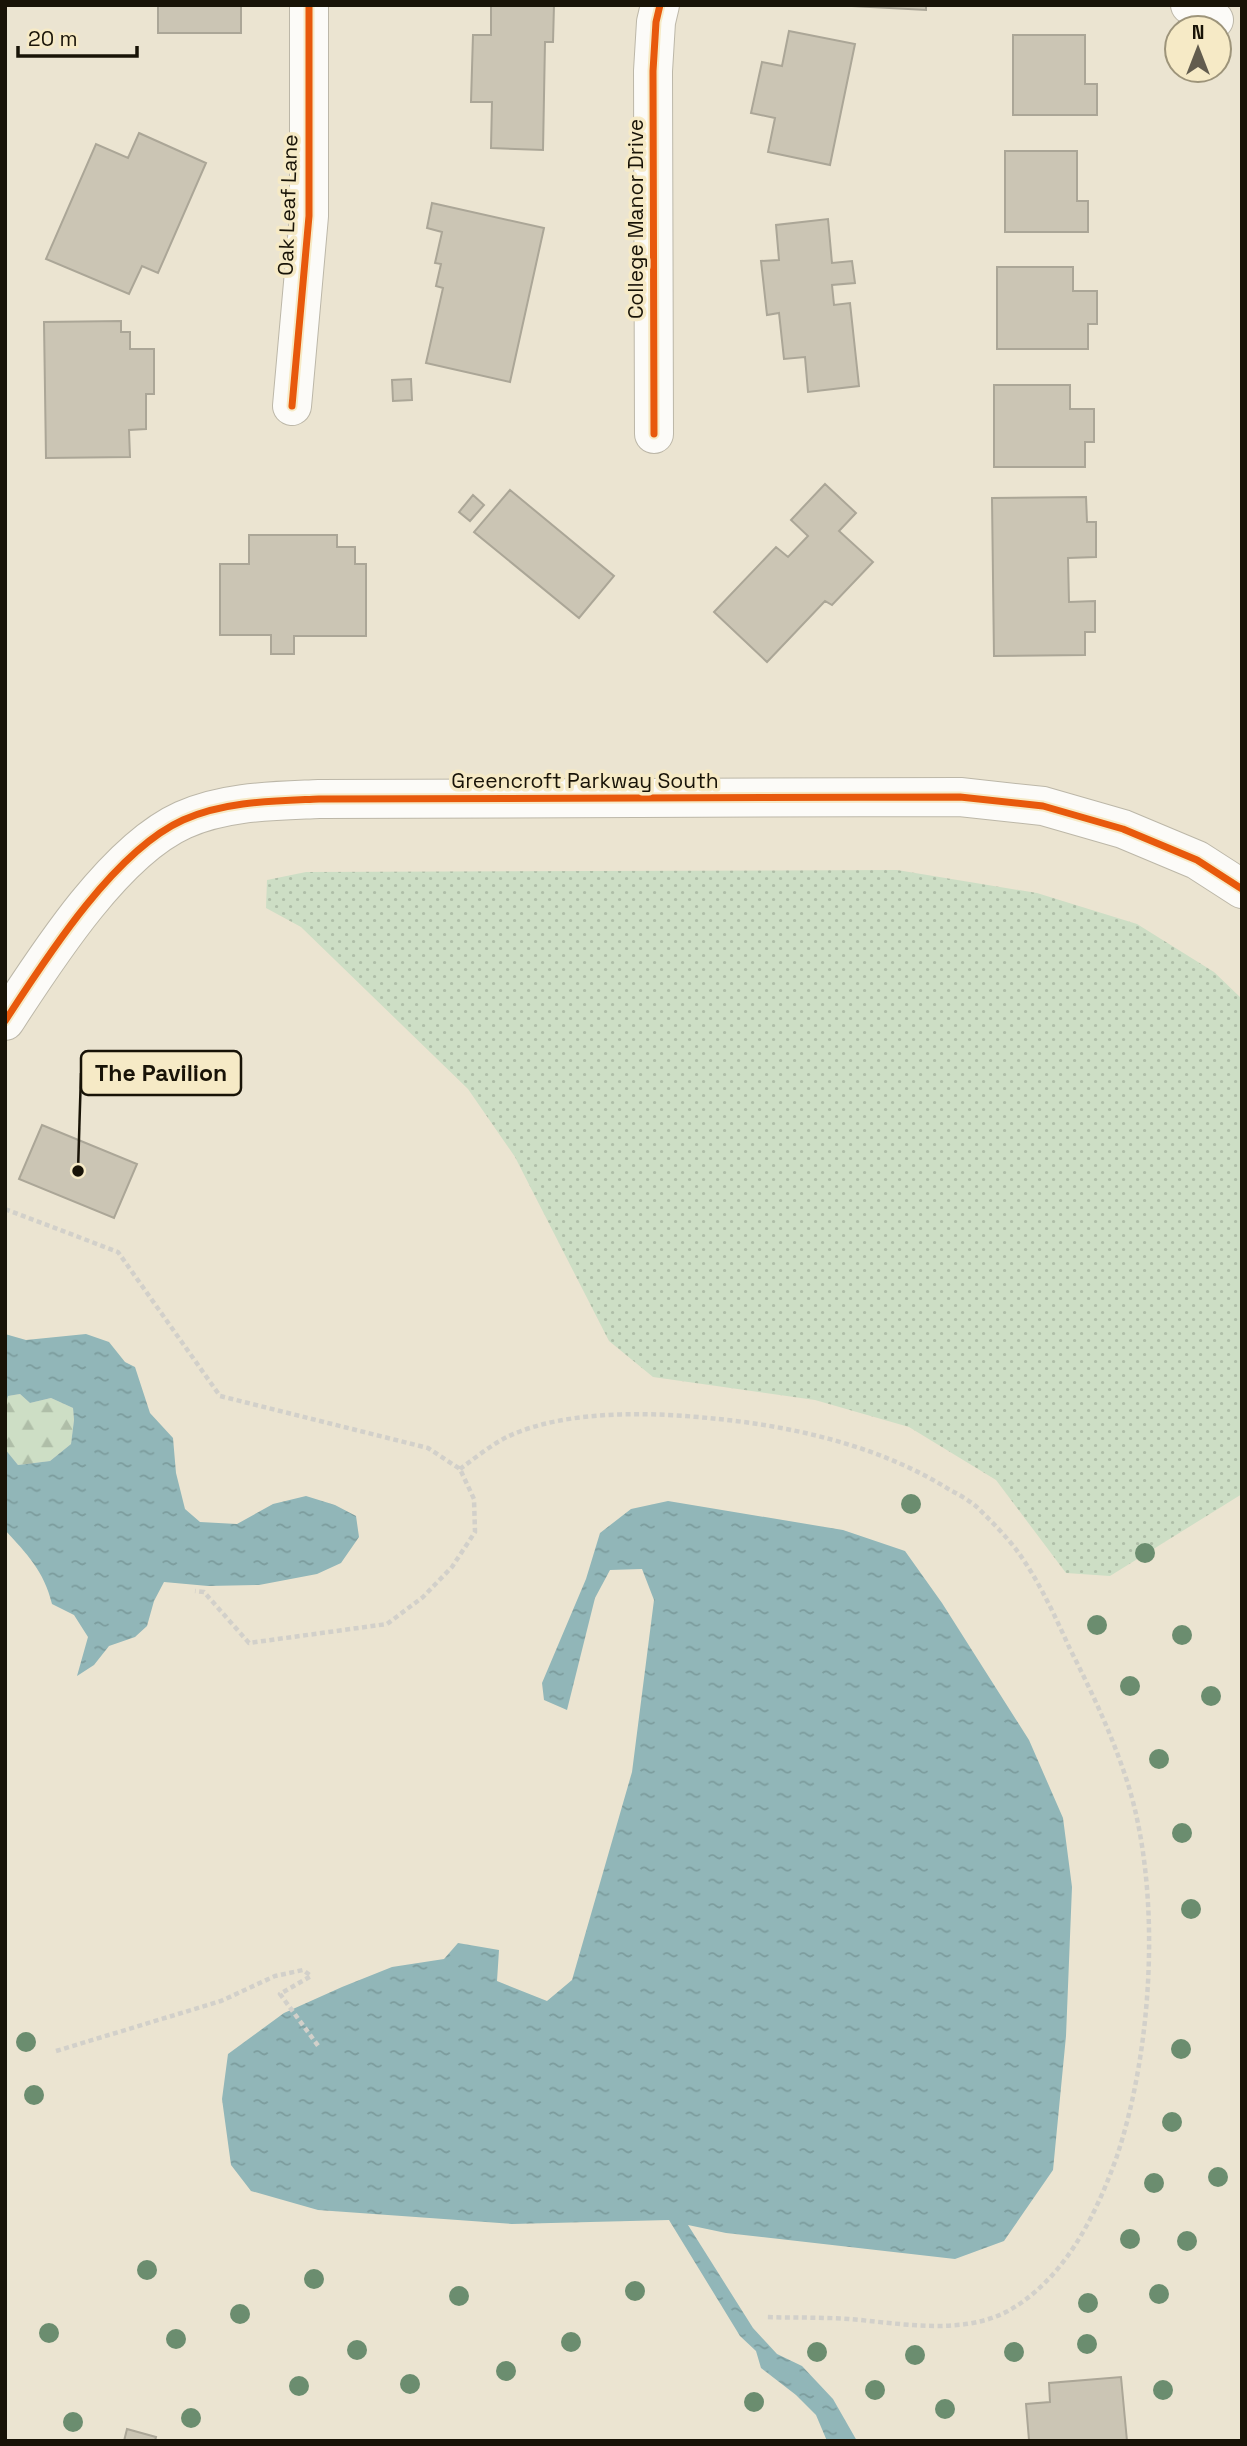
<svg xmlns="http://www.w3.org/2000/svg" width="1247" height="2446" viewBox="0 0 1247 2446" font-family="'Space Grotesk',sans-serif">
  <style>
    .grass { fill: url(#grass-dots) }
    .forest { fill: url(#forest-firs) }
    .water { fill: url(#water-ripples) }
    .building { fill: #cbc5b4; stroke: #aba697; stroke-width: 2 }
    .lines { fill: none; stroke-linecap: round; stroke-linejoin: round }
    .minor-casing { stroke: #bcb7a8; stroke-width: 40 }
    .path { stroke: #d2d0ca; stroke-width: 4.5; stroke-dasharray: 5 3.5; stroke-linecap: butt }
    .minor { stroke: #fcfbf8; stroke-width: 38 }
    .cycleway-casing { stroke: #f6eac6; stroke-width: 11 }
    .cycleway { stroke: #e8590c; stroke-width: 7 }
    .tree { fill: #6b8d6f }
    .labels { text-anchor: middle; stroke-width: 7; stroke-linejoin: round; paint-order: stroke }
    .street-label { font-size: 21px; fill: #181307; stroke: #f6eac6 }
    .leader { fill: none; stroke: #181307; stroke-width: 2.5 }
    .callout-dot { fill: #181307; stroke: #f6eac6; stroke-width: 2.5 }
    .callout { fill: #f6eac6; stroke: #181307; stroke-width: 2.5 }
    .callout-label { font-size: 23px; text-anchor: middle; font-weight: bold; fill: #181307 }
  </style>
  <defs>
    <pattern id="grass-dots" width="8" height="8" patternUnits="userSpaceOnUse" patternTransform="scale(1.75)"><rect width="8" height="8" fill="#cddec5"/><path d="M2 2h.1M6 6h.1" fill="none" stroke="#afbea8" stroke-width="1.8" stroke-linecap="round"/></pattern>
    <pattern id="forest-firs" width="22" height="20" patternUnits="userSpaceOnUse" patternTransform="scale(1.75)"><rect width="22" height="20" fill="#cddec5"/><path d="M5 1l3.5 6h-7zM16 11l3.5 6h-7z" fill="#afbea8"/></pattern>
    <pattern id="water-ripples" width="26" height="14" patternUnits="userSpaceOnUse" patternTransform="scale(1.75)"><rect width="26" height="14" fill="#91b6b8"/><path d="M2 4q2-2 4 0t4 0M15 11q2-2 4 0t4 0" fill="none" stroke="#7c9c9d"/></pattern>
  </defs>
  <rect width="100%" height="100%" fill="#ebe4d1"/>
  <!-- grass -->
  <path class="grass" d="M897,870L1037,893L1137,924L1214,972L1242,999V1494L1110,1576L1066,1573L996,1480L909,1427L815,1400L653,1377L609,1341L515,1157L468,1089L301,927L266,908L267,880L306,872Z"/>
  <!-- forest -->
  <path class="forest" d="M20,1394L30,1403L51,1398L73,1408L74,1420L71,1444L50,1461L18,1465L5,1449V1407L8,1396Z"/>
  <!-- water -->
  <path class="water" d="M5,1334L26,1340L86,1334L109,1342L125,1362L135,1367L150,1413L173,1438L176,1473L185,1509L200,1522L237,1524L273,1504L306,1496L335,1505L356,1516L359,1537L341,1563L317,1574L259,1585L208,1586L164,1582L154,1601L147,1626L135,1637L109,1646L94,1665L77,1676L88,1637L74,1615L52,1604C44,1571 27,1554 5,1530V1449L18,1465L50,1461L71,1444L74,1420L73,1408L51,1398L30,1403L20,1394L8,1396L5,1407Z
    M668,1501L843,1530L905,1551L942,1603L1029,1740L1063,1818L1072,1887L1066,2036L1053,2170L1004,2241L955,2259L726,2233L688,2225L753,2328L777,2354L802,2366L833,2399L857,2441H827L816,2415L796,2395L761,2368L756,2351L740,2336L669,2220L512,2224L318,2210L251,2191L231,2165L222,2099L228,2054L284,2013L342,1987L392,1967L444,1959L458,1943L499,1950L497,1981L547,2001L572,1980L632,1772L654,1600L642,1569L610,1570L595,1598L567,1710L544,1700L542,1683L586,1579L600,1533L631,1509Z"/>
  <!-- building -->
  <path class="building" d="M158,5H241V33H158Z
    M491,5H554L553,42H545L543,150L491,148L492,102H471L473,35H491Z
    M833,5H926V10Z
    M789,31L855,44L830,165L768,152L775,118L751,113L762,62L782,66Z
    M1013,35H1085V84H1097V115H1013Z
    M139,133L206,163L158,273L142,266L129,294L46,259L96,144L128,158Z
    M1005,151H1077V201H1088V232H1005Z
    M432,203L544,228L510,382L426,363L443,288L436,286L441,264L435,263L442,232L427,228Z
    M828,219L832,263L852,261L855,283L832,285L834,305L850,303L859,386L808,392L805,357L784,359L779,313L767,315L761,261L779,260L776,225Z
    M997,267H1073V291H1097V324H1088V349H997Z
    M121,321V332H130V349H154V394H146V429L129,430L130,457L46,458L44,322Z
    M411,379L412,400L393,401L392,380Z
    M994,385H1070V409H1094V442H1085V467H994Z
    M825,484L856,513L839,531L873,562L832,605L825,601L767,662L714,612L776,547L788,557L808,536L791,520Z
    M510,490L614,576L579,618L474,532Z
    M473,495L484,505L470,521L459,512Z
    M1086,497L1087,522H1096V557L1068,558L1069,602L1095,601V632H1085V655L994,656L992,498Z
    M249,535H337V547H355V564H366V636H294V654H271V635H220V564H249Z
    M42,1125L137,1164L114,1218L19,1179Z
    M1121,2377L1127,2441H1018L1029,2440L1026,2404L1050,2402L1049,2383Z
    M127,2429L156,2437L155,2441H124Z"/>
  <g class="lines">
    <defs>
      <path id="minor" d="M1190,5L1214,20
        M292,406L309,216V5
        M654,434L653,71L656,22L660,5
        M5,1021C46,958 114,851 183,820C225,801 274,801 319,799L960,797L1043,806L1123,829L1197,860L1242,889"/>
    </defs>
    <!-- minor casing -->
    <use href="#minor" class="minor-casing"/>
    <!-- path -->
    <path class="path" d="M5,1209L118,1252L220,1396L428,1448L460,1469L474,1499L475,1532L452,1567L423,1597L387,1624L249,1643L204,1592L195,1591
      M460,1469C475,1458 492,1444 509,1436C568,1409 654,1412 718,1419C797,1427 882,1447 950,1490C960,1495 970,1501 978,1508C992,1522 1007,1537 1018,1552C1039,1581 1055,1616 1070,1649C1092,1692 1112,1735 1127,1781C1162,1890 1153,2047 1117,2156C1096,2215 1065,2279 1008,2311C961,2336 899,2323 849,2319C821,2317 793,2318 765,2317
      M56,2051L221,2001L275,1976L303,1970L311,1976L280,1994L319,2047"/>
    <!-- minor -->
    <use href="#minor" class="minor"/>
    <defs>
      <path id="cycleway" d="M292,406L309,216V5
        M654,434L653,71L656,22L660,5
        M5,1021C46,958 114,851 183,820C225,801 274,801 319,799L960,797L1043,806L1123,829L1197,860L1242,889"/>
    </defs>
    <!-- cycleway casing -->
    <use href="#cycleway" class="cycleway-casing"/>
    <!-- cycleway -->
    <use href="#cycleway" class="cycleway"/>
  </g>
  <!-- trees -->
  <g class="tree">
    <circle cx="911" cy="1504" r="10"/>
    <circle cx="1145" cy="1553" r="10"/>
    <circle cx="1097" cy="1625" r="10"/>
    <circle cx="1182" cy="1635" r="10"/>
    <circle cx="1130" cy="1686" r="10"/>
    <circle cx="1211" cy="1696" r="10"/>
    <circle cx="1159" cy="1759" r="10"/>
    <circle cx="1182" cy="1833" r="10"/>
    <circle cx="1191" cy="1909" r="10"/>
    <circle cx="26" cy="2042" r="10"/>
    <circle cx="1181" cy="2049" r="10"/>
    <circle cx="34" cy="2095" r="10"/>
    <circle cx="1172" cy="2122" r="10"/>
    <circle cx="1218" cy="2177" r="10"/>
    <circle cx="1154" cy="2183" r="10"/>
    <circle cx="1130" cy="2239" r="10"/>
    <circle cx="1187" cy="2241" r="10"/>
    <circle cx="147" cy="2270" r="10"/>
    <circle cx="314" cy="2279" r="10"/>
    <circle cx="635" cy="2291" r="10"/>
    <circle cx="1159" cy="2294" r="10"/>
    <circle cx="459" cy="2296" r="10"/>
    <circle cx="1088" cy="2303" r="10"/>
    <circle cx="240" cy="2314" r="10"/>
    <circle cx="49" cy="2333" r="10"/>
    <circle cx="176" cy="2339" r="10"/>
    <circle cx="571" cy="2342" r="10"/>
    <circle cx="1087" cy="2344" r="10"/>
    <circle cx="357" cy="2350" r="10"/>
    <circle cx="817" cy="2352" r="10"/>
    <circle cx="1014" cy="2352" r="10"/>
    <circle cx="915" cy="2355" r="10"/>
    <circle cx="506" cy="2371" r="10"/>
    <circle cx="410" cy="2384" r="10"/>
    <circle cx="299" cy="2386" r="10"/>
    <circle cx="875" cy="2390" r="10"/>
    <circle cx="1163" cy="2390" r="10"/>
    <circle cx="754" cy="2402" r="10"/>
    <circle cx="945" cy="2409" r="10"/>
    <circle cx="191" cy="2418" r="10"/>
    <circle cx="73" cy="2422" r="10"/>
  </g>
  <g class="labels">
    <!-- street labels -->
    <g class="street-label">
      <text transform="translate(288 205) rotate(-88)" y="7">Oak Leaf Lane</text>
      <text transform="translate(636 219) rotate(-90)" y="7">College Manor Drive</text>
      <text x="585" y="788">Greencroft Parkway South</text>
    </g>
  </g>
  <!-- callouts -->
  <path class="leader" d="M78 1171L81 1073"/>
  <circle class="callout-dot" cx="78" cy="1171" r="7"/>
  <rect class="callout" x="81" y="1051" width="160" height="44" rx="7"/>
  <g class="callout-label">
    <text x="161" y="1081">The Pavilion</text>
  </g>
  <!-- border -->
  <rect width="1247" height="2446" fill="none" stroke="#181307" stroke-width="14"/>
  <!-- north arrow -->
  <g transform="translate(1198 49)"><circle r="33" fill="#f6eac6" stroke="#9d947a" stroke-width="2"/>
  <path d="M0-5L12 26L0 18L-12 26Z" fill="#625c4e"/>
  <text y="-10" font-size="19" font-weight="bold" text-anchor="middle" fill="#181307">N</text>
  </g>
  <!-- scale -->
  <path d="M18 46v10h119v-10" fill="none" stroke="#181307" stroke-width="3.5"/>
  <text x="28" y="46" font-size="21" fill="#181307" stroke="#f6eac6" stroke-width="5" paint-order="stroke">20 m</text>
</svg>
